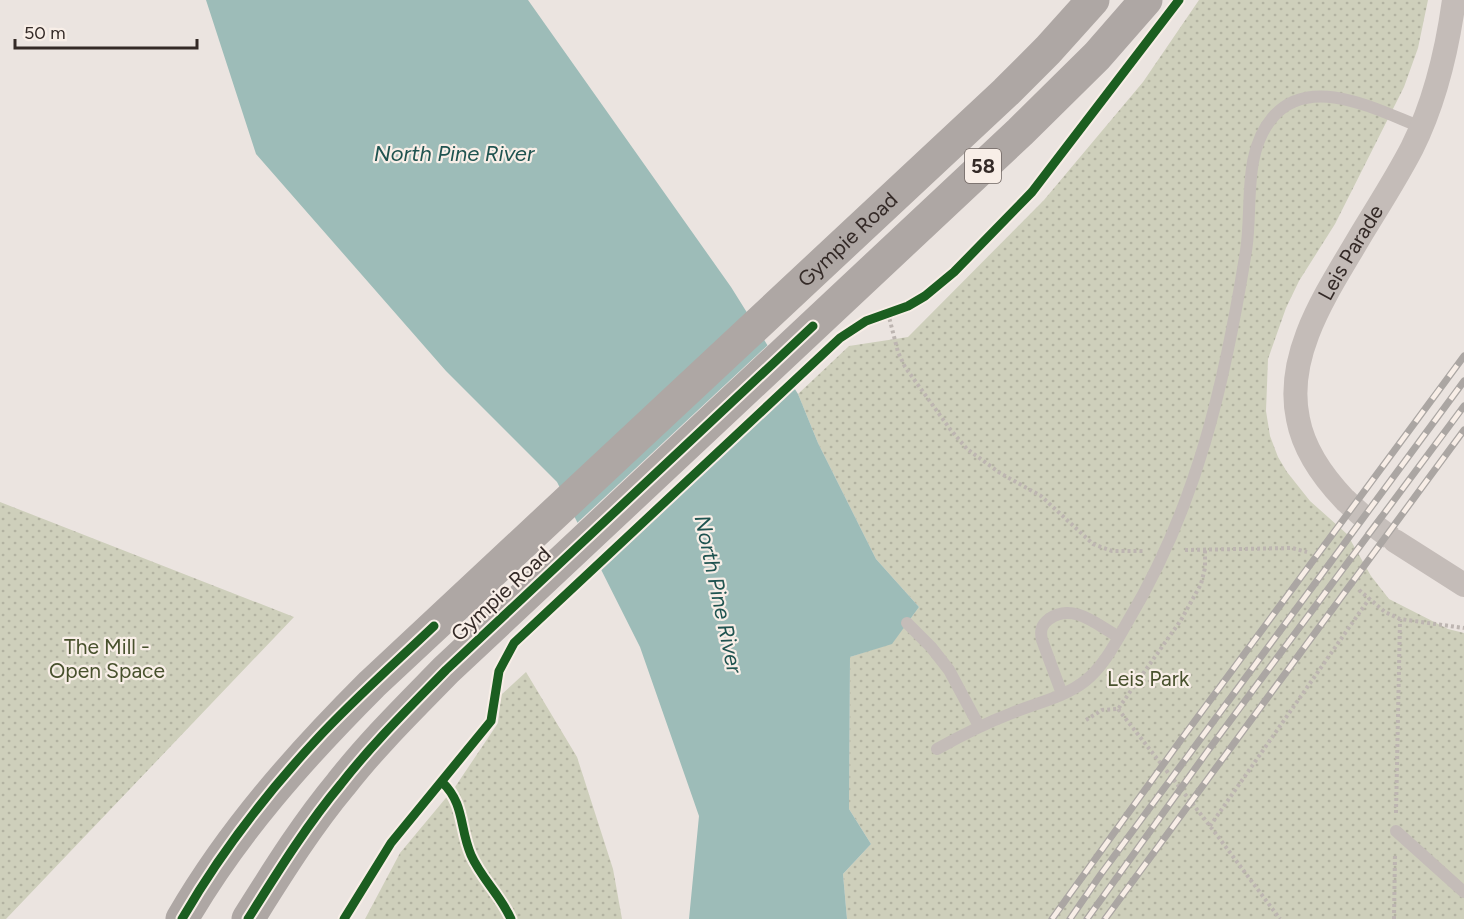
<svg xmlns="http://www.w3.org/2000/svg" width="1464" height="919" viewBox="0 0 1464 919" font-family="Figtree,sans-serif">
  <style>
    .grass { fill: url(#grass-dots) }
    .water { fill: #9dbcb8 }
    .pier { fill: #ebe4e0 }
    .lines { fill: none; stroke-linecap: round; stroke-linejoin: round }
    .minor-tunnel { stroke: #c6bfbb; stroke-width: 24; stroke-dasharray: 24 12; stroke-linecap: butt }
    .path { stroke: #bdb5b1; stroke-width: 4; stroke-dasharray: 3 3; stroke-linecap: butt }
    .service { stroke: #c4bcb8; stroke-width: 12 }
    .minor { stroke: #c4bcb8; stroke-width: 24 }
    .trunk { stroke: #aea7a4; stroke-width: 33 }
    .rail-casing { stroke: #aba6a3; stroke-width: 7 }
    .rail { stroke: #f8eee7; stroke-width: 4.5; stroke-dasharray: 14; stroke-linecap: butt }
    .cycleway-casing { stroke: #f8eee7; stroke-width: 13 }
    .cycleway { stroke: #1b5e20; stroke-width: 9 }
    .labels { text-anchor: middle; stroke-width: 4.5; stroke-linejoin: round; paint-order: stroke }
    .shield { fill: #f8eee7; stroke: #6f6561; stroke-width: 1.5 }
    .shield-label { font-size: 20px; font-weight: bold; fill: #342a27 }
    .street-label { font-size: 21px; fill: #342a27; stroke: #f8eee7 }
    .park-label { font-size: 21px; fill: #48512d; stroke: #f8eee7 }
    .water-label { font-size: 22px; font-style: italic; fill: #1f5350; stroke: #f8eee7 }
  </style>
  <defs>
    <pattern id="grass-dots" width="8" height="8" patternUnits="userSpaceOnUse" patternTransform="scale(1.5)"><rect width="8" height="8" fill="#cecfbb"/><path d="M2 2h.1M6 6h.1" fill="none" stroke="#b2b2a1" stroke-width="1.8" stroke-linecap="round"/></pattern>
  </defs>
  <rect width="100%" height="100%" fill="#ebe4e0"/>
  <!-- grass -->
  <path class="grass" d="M1199,0H1428L1418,48L1404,87L1335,224L1299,281L1286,308L1268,359L1266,411L1270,436L1278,457L1287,472L1310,501L1347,534L1371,576L1389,599L1448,629L1464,633V919H847L843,874L871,844L849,809L850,657L892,643L919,607L876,559L818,443L798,394L849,346L908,337L1044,200L1143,82Z
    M0,502L294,617L6,919H0Z
    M526,672L577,757L613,869L622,919H365L400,853L455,787L498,723L501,695Z"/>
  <!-- water -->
  <path class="water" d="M206,0H528L731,287L798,394L818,443L876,559L919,607L892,644L850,657L849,809L871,844L843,874L847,919H689L699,816L640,647L557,482L446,371L256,154Z"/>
  <!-- pier -->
  <path class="pier" d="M770,343L796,386L599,571L575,525Z"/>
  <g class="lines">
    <!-- minor-tunnel -->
    <path class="minor-tunnel" d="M1345,500L1367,520L1395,541"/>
    <!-- path -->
    <path class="path" d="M888,313L898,352L905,367L950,429L967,449L1000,473L1041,496L1093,544L1112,551H1144
      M1185,550L1292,548L1307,552
      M1359,590L1385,612L1400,619L1464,628
      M1118,709L1210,826L1280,919
      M1086,720L1102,710L1118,709L1181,620L1201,584L1205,568V550
      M1396,813L1400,619
      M1210,826L1369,599
      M1394,919L1395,853"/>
    <!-- service -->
    <path class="service" d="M907,623L931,647L949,670L979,726
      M1062,694L1042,640C1040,631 1041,625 1049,619C1073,602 1097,625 1119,637
      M937,749C962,735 986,723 1012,713C1036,703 1065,697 1085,681C1104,666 1116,642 1128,621C1197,506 1225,382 1246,251C1253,207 1242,153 1273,117C1311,73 1379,111 1421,127
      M1396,831L1464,892"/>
    <!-- minor -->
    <g class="minor">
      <path id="s1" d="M1345,500C1323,477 1304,451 1298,419C1284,354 1328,291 1359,238C1377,208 1396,179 1412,148C1435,102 1447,51 1454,0"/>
      <path d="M1395,541L1464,585"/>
    </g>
    <!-- trunk -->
    <g class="trunk">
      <path id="s2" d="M182,919C233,831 300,756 372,684L1006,92L1048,50L1093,0"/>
      <path d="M248,919C277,873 306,826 341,784C373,743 410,707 446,670L1020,132L1097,56L1146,0"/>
    </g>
    <defs>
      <path id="rail" d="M1052,919L1183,737L1464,356
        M1070,919L1101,874L1464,381
        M1087,919L1207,752L1464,406
        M1105,919L1464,430"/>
    </defs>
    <!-- rail casing -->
    <use href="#rail" class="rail-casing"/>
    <!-- rail -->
    <use href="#rail" class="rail"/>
    <defs>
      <path id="cycleway" d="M442,782C465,804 459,827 471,855C481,878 501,896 511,919
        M182,919C219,855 265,795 316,740C353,700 394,664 434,626
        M248,919C277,873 306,826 341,784C373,743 410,707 446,670L813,326
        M344,919L391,843L491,721L499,671L514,643L840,338L866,321L908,306L925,296L954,272L1032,192L1179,0"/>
    </defs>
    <!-- cycleway casing -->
    <use href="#cycleway" class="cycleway-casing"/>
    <!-- cycleway -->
    <use href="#cycleway" class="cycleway"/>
  </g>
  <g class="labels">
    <!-- shield labels -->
    <rect class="shield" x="965" y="149" width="36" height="34" rx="4.5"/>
    <g class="shield-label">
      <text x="983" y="173">58</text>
    </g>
    <!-- street labels -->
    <g class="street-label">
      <text dy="7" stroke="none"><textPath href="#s2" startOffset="954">Gympie Road</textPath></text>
      <text dy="7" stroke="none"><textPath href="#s1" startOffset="274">Leis Parade</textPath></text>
      <text transform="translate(501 594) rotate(-43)" y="7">Gympie Road</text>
    </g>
    <!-- park labels -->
    <g class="park-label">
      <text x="107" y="654">The Mill -<tspan x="107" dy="24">Open Space</tspan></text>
      <text x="1148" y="686">Leis Park</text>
    </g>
    <!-- water labels -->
    <g class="water-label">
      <text x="454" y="161">North Pine River</text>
      <text transform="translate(719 594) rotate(78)" y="8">North Pine River</text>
    </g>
  </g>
  <!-- scale -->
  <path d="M15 39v9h182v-9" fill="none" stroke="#342a27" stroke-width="3"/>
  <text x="24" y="39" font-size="18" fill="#342a27" stroke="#f8eee7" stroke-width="4.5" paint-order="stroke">50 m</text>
</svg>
